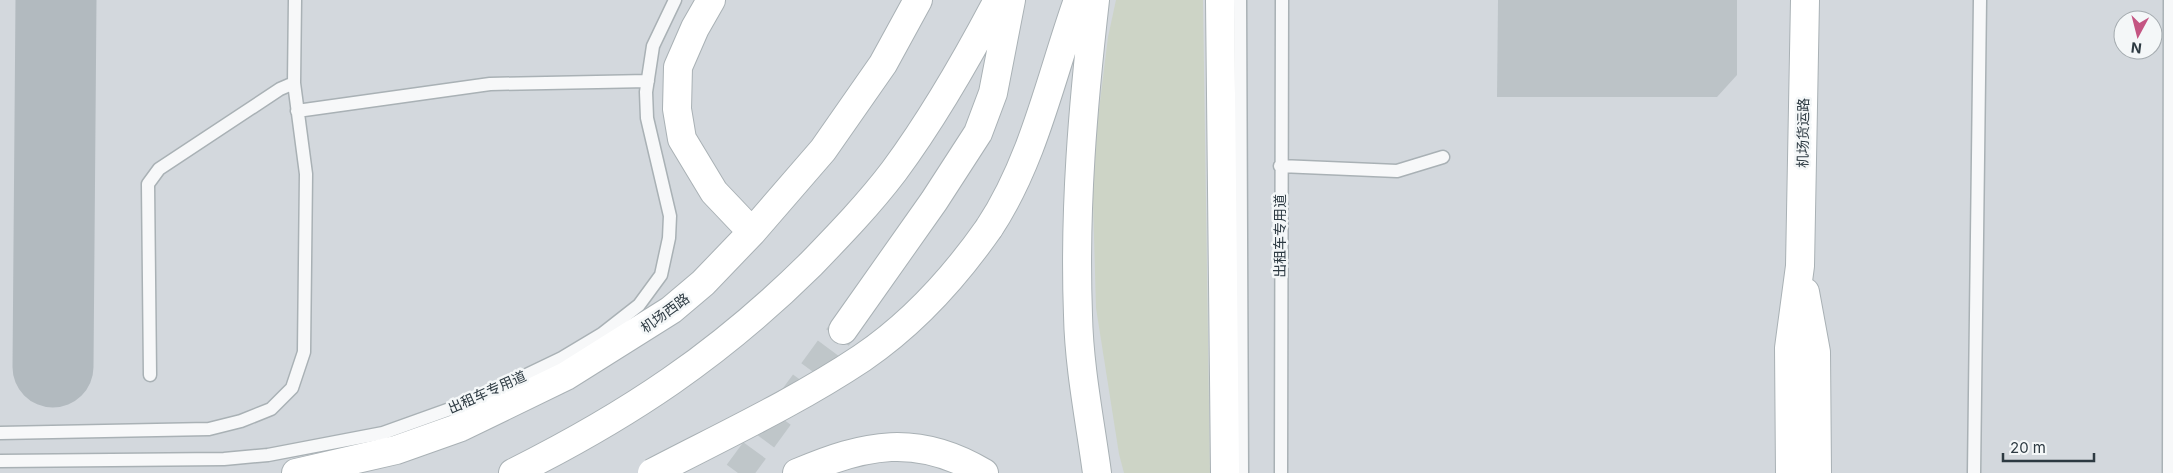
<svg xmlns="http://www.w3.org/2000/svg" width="2173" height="473" viewBox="0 0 2173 473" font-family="Inter,'Noto Sans SC',sans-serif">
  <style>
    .built { fill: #d3d8dd; fill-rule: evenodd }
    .green { fill: #cdd4c6 }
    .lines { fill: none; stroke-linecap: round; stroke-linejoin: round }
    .taxiway { stroke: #b2babf; stroke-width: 81 }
    .building { fill: #bcc3c7 }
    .secondary-tunnel { stroke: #bfc6c9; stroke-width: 28; stroke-dasharray: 28 14; stroke-linecap: butt }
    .lane-casing { stroke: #a9b1b5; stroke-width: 15 }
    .secondary-casing { stroke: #a9b1b5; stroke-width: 30 }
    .lane { stroke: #f7f8f9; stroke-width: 12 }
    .secondary { stroke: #fff; stroke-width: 28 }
    .secondary-bridge-casing { stroke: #a9b1b5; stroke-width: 30; stroke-linecap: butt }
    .secondary-bridge { stroke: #fff; stroke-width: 28 }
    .labels { text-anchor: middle; stroke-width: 5; stroke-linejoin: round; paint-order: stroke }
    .street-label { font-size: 14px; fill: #2d3a42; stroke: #f4f7f8 }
  </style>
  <rect width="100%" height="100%" fill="#e4e9eb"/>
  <!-- built -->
  <path class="built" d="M0,0H2173V473H0ZM2123,20H2153V50H2123Z"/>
  <!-- green -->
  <path class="green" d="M1116,0H1203L1210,473H1124L1119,454L1096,308L1092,166L1108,37Z"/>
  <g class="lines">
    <!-- taxiway -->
    <path class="taxiway" d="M53,367L56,0"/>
  </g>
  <!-- building -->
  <path class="building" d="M1498,0H1737V75L1717,97H1497Z"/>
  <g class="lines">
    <!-- secondary-tunnel -->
    <path class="secondary-tunnel" d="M738,473L843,330"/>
    <defs>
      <path id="lane" d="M1240,0L1242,473
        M297,111L490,84L648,81
        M1280,166L1397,171L1443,157
        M150,375L148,184L159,169L280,89L294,83
        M0,433L209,429L241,421L271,409L292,388L304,352L306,174L294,83L295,0
        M0,461L224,459L268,455L383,433L450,409L512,382L562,358L602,334L639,305L661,275L669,238L670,216L647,118L646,92L653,46L675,0
        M1281,473L1282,0
        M1974,473L1980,0
        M2169,473L2170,0"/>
      <path id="secondary" d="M711,0L695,28L678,67L677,109L682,139L714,192L752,232
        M1095,0C1083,105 1074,209 1078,315C1079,367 1090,421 1097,473
        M1220,0L1225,473
        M989,228C1034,160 1051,76 1078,0
        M1805,292L1816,352L1817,473
        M843,330L934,201L978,133L993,93L1011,0
        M296,473L396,450L461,427L566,376L671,310L703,283L752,232L823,150L883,64L918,0
        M513,473C629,415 719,355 811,264C840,234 869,204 894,171C934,117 967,59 998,0
        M797,473C865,444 917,433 984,473
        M1790,473L1789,348L1800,266L1805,0"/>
    </defs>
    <!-- lane casing -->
    <use href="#lane" class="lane-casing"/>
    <!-- secondary casing -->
    <use href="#secondary" class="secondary-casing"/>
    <!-- lane -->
    <use href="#lane" class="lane"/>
    <!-- secondary -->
    <use href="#secondary" class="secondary"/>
    <defs>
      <path id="secondary-bridge" d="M652,473C723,436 796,402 862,358C912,324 954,278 989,228"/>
    </defs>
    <!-- secondary-bridge casing -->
    <use href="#secondary-bridge" class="secondary-bridge-casing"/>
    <!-- secondary-bridge -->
    <use href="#secondary-bridge" class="secondary-bridge"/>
  </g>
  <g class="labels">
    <!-- street labels -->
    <g class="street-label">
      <text transform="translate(1803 133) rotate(-89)" y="5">机场货运路</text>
      <text transform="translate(1280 236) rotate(-90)" y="5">出租车专用道</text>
      <text transform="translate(665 313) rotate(-36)" y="5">机场西路</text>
      <text transform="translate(487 392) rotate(-24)" y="5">出租车专用道</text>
    </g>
  </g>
  <!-- north arrow -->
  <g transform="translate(2138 35) rotate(187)"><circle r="24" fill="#f4f7f8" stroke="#a4abaf"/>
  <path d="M0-4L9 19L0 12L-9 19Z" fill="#c45582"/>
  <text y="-8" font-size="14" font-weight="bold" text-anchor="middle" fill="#2d3a42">N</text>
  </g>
  <!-- scale -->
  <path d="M2003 453v8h91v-8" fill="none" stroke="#2d3a42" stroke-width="2.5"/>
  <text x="2010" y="453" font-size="15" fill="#2d3a42" stroke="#f4f7f8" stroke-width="4" paint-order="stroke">20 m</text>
</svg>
